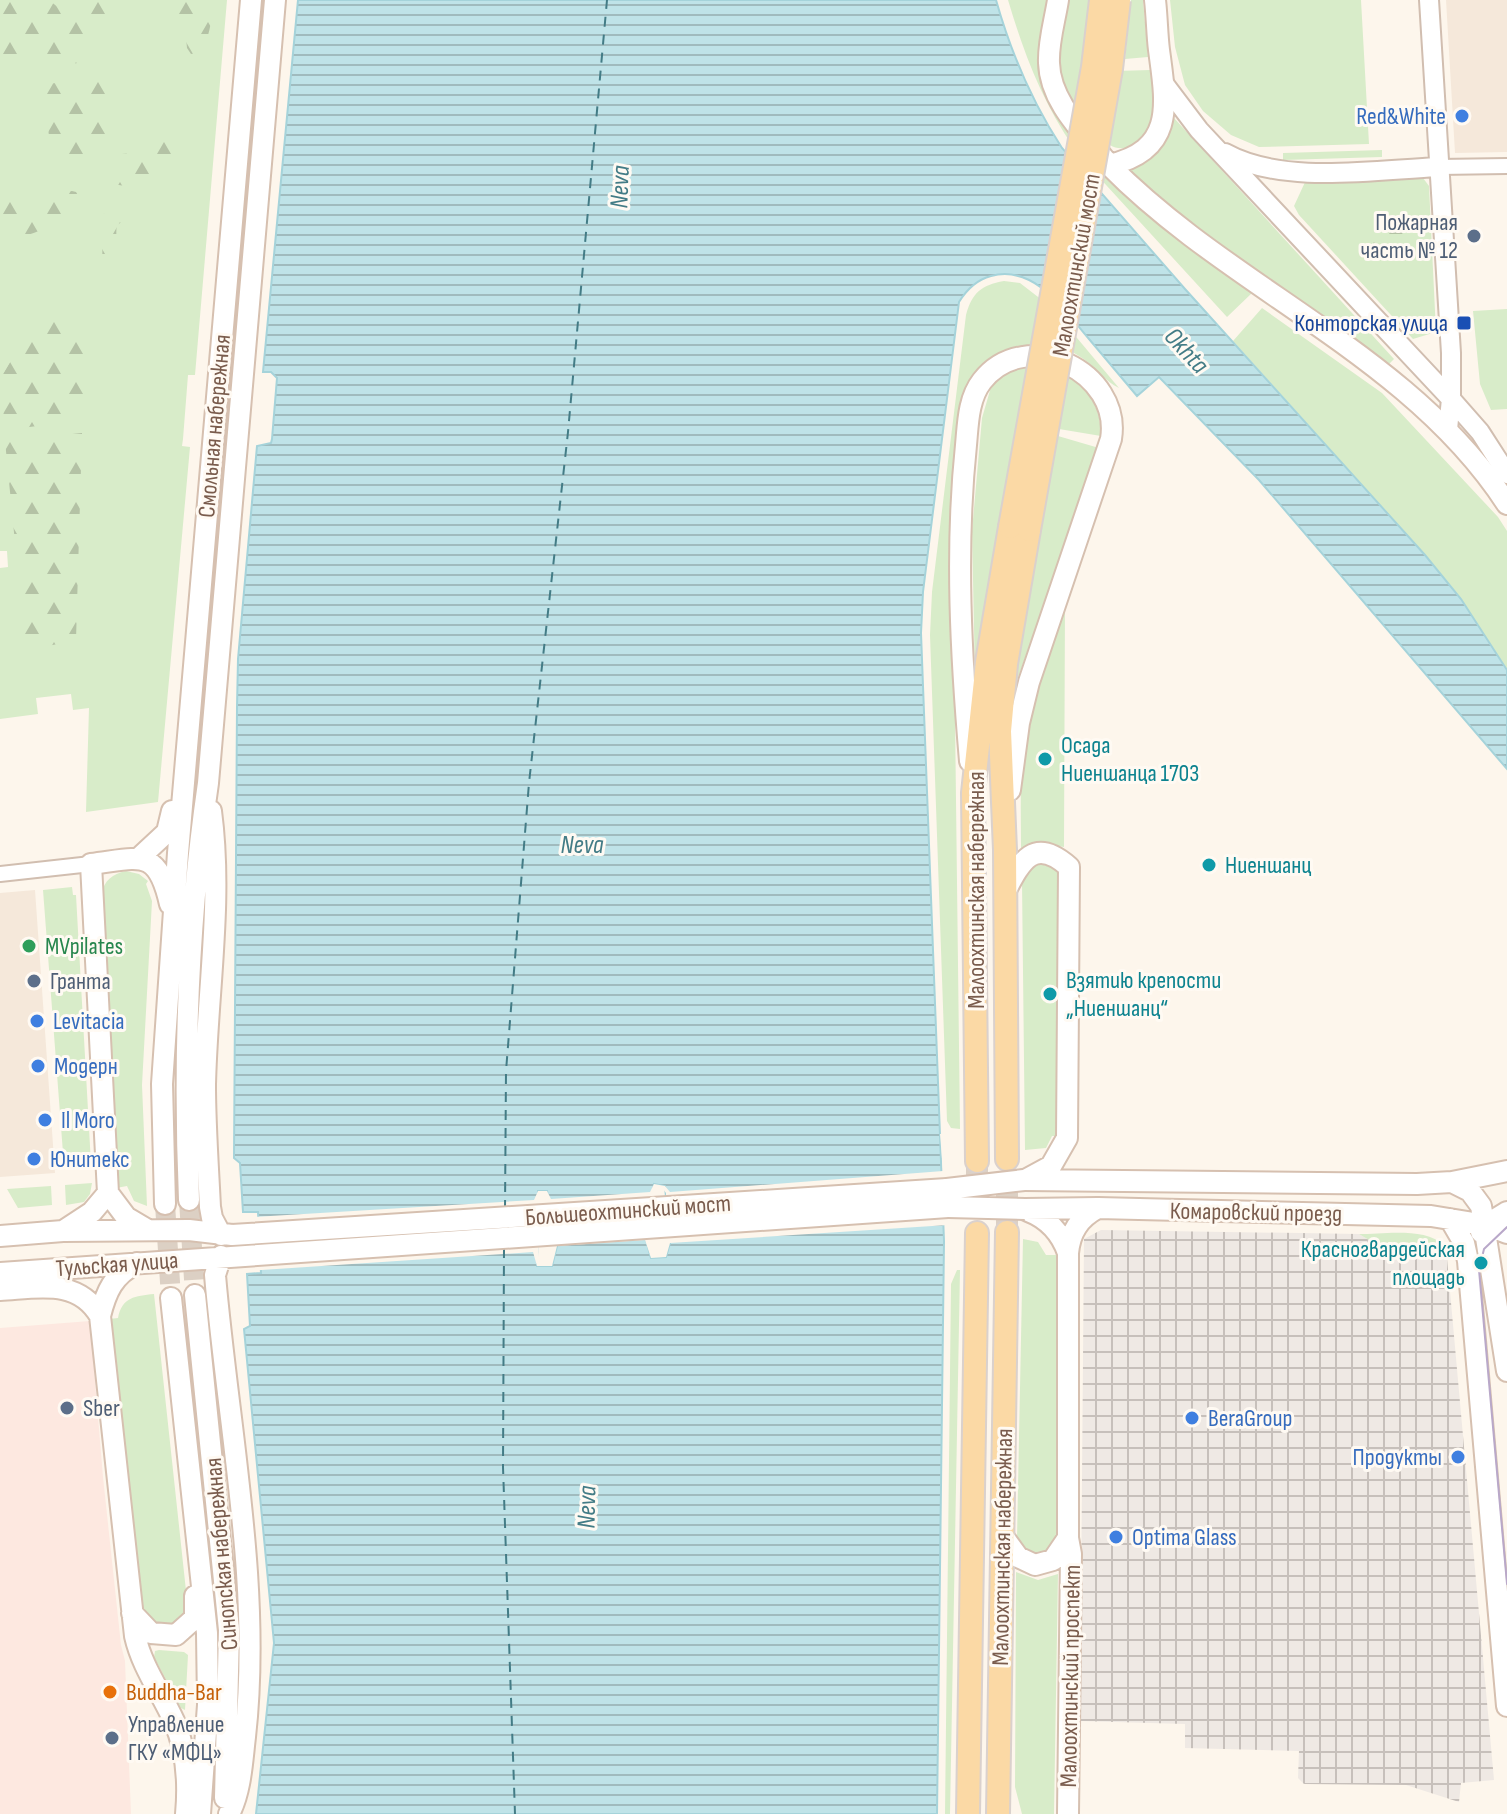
<svg xmlns="http://www.w3.org/2000/svg" width="1507" height="1814" viewBox="0 0 1507 1814" font-family="'Sofia Sans Condensed',sans-serif">
  <style>
    .residential { fill: #f5e8da }
    .commercial { fill: #fde8e0 }
    .industrial { fill: url(#industrial-grid) }
    .green { fill: #d8ecc9 }
    .forest { fill: url(#forest-firs) }
    .water { fill: url(#water-rules); stroke: #a5d3da; stroke-width: 2; fill-rule: evenodd }
    .pier { fill: #fdf6ec; fill-rule: evenodd }
    .lines { fill: none; stroke-linecap: round; stroke-linejoin: round }
    .ferry { stroke: #437c86; stroke-width: 2; stroke-dasharray: 10 8; stroke-linecap: butt }
    .secondary-tunnel { stroke: #dcd0c4; stroke-width: 20; stroke-dasharray: 20 10; stroke-linecap: butt }
    .primary-tunnel { stroke: #dcd0c4; stroke-width: 22; stroke-dasharray: 22 11; stroke-linecap: butt }
    .minor-casing { stroke: #d1beb0; stroke-width: 18 }
    .tertiary-casing { stroke: #d1beb0; stroke-width: 22 }
    .secondary-casing { stroke: #d6c0b0; stroke-width: 24 }
    .primary-casing { stroke: #dad1cd; stroke-width: 26 }
    .minor { stroke: #fff; stroke-width: 14 }
    .tertiary { stroke: #fff; stroke-width: 18 }
    .secondary { stroke: #fff; stroke-width: 20 }
    .primary { stroke: #fbd9a5; stroke-width: 22 }
    .tram { stroke: #b9a8c9; stroke-width: 2 }
    .secondary-bridge-casing { stroke: #d6c0b0; stroke-width: 24; stroke-linecap: butt }
    .primary-bridge-casing { stroke: #dad1cd; stroke-width: 26; stroke-linecap: butt }
    .secondary-bridge { stroke: #fff; stroke-width: 20 }
    .primary-bridge { stroke: #fbd9a5; stroke-width: 22 }
    .shop-dot { fill: #3f7fe0; stroke: #fffaf3; stroke-width: 3 }
    .service-dot { fill: #5c6f8a; stroke: #fffaf3; stroke-width: 3 }
    .transit-dot { fill: #1a4fb4; stroke: #fffaf3; stroke-width: 3 }
    .culture-dot { fill: #0f9aa8; stroke: #fffaf3; stroke-width: 3 }
    .leisure-dot { fill: #2e9e5b; stroke: #fffaf3; stroke-width: 3 }
    .food-dot { fill: #e8710a; stroke: #fffaf3; stroke-width: 3 }
    .labels { text-anchor: middle; stroke-width: 6; stroke-linejoin: round; paint-order: stroke }
    .shop-label { font-size: 24px; fill: #366cbe; stroke: #fffaf3; text-anchor: start }
    .service-label { font-size: 24px; fill: #4e5e75; stroke: #fffaf3; text-anchor: start }
    .street-label { font-size: 24px; fill: #7a5c4d; stroke: #fffaf3 }
    .transit-label { font-size: 24px; fill: #164399; stroke: #fffaf3; text-anchor: end }
    .culture-label { font-size: 24px; fill: #0d838f; stroke: #fffaf3; text-anchor: start }
    .leisure-label { font-size: 24px; fill: #27864d; stroke: #fffaf3; text-anchor: start }
    .food-label { font-size: 24px; fill: #c56008; stroke: #fffaf3; text-anchor: start }
    .water-label { font-size: 26px; font-style: italic; fill: #437c86; stroke: #fffaf3 }
  </style>
  <defs>
    <pattern id="industrial-grid" width="8" height="8" patternUnits="userSpaceOnUse" patternTransform="scale(2)"><rect width="8" height="8" fill="#efe9e4"/><path d="M0 4h8M4 0v8" fill="none" stroke="#c7c0bb"/></pattern>
    <pattern id="forest-firs" width="22" height="20" patternUnits="userSpaceOnUse" patternTransform="scale(2)"><rect width="22" height="20" fill="#d8ecc9"/><path d="M5 1l3.5 6h-7zM16 11l3.5 6h-7z" fill="#b4c2a5"/></pattern>
    <pattern id="water-rules" width="6" height="5" patternUnits="userSpaceOnUse" patternTransform="scale(2)"><rect width="6" height="5" fill="#bfe3e8"/><path d="M0 2.5h6" fill="none" stroke="#a0bbbe"/></pattern>
  </defs>
  <rect width="100%" height="100%" fill="#fdf6ec"/>
  <!-- residential -->
  <path class="residential" d="M1446,0H1507V152L1455,153Z
    M35,890L55,1173L0,1177V893Z"/>
  <!-- commercial -->
  <path class="commercial" d="M90,1321L103,1477L121,1645L125,1661L131,1814H0V1328Z"/>
  <!-- industrial -->
  <path class="industrial" d="M1101,1230L1359,1234L1394,1255L1447,1258L1494,1780L1461,1783L1459,1802L1406,1785L1304,1784L1298,1778L1299,1751L1185,1748V1724L1080,1721L1084,1239Z"/>
  <!-- green -->
  <path class="green" d="M0,0H227L195,375H188L183,439L182,446L190,447L158,802L86,812L89,708L73,710L71,694L36,698L38,714L0,719V568L8,567L7,551H0Z
    M1008,0H1049L1040,50L1076,140L1074,148C1042,101 1024,54 1008,0Z
    M1068,0H1090L1082,72L1150,70C1152,85 1157,103 1153,118C1150,128 1144,137 1136,143C1112,160 1096,132 1084,116C1072,100 1062,86 1059,67C1056,45 1064,21 1068,0Z
    M1131,0H1143L1148,57L1125,59Z
    M1170,0H1361L1369,144L1259,147L1231,135L1203,111L1185,85L1175,47Z
    M1174,118L1394,359L1389,364L1171,211L1128,170C1149,158 1165,141 1174,118Z
    M1382,150V157L1283,160V153Z
    M1097,166C1145,215 1197,254 1252,293L1227,317L1096,174Z
    M1418,177L1423,178L1429,186L1436,332L1413,339L1299,215L1294,206L1306,180Z
    M1004,281L1020,283L1051,307L1119,388C1105,381 1097,369 1085,360C1047,333 1017,342 982,368L954,635L960,1129L951,1128L947,1121L930,635L932,592L966,315C972,293 981,285 1004,281Z
    M1262,308L1382,393L1498,517L1507,531V670L1461,599L1425,555L1233,341Z
    M1507,309V409L1491,410L1480,384L1473,311Z
    M1029,363L975,677L972,531L982,418L991,387L1014,366Z
    M1069,373C1089,392 1101,407 1101,436L1059,429Z
    M1058,436L1099,448L1015,686L1014,665L1037,532H1041Z
    M1065,605L1064,847L1042,843L1021,849C1021,822 1020,795 1022,768C1026,711 1046,658 1065,605Z
    M1041,864L1059,870V1136H1052L1046,1148L1025,1150L1022,882C1025,870 1029,867 1041,864Z
    M126,871L139,874L148,881L146,884L152,901L142,1085L147,1206L134,1201L127,1186L116,1188L101,894C105,880 112,874 126,871Z
    M72,887L73,895H76L91,1164L64,1166L43,890Z
    M92,1183L90,1194L84,1202L66,1205L65,1185Z
    M51,1186L52,1205L18,1208L7,1189Z
    M1359,1234C1384,1234 1425,1227 1444,1245L1447,1258L1394,1255Z
    M1023,1239L1038,1242L1046,1255H1058L1057,1538L1052,1550L1034,1557L1020,1545L1017,1538Z
    M957,1270H960L950,1814H945L951,1284Z
    M154,1294L187,1600L183,1615L171,1625L153,1623L142,1610L109,1319L118,1318C122,1297 135,1296 154,1294Z
    M1016,1572L1038,1580L1058,1574L1054,1814H1022L1015,1787Z
    M159,1650L184,1652L188,1655L185,1710L181,1708L154,1657L155,1651Z"/>
  <!-- forest -->
  <path class="forest" d="M0,0H49L60,9L69,11L86,0H107C114,23 100,25 88,42L90,61L40,69L36,66L35,56L31,54L0,57Z
    M168,0H207C216,19 208,33 203,52L191,54L187,48L184,17L168,7Z
    M98,78L103,79C112,96 115,128 106,146C99,160 68,182 56,161C47,145 47,107 45,88L47,84Z
    M160,138L171,140L172,152L159,182L131,187L113,184L108,175L122,154C143,152 144,154 160,138Z
    M72,191L76,192L79,197C67,226 35,232 7,242L0,238V200Z
    M130,213L128,218L117,225C113,245 128,251 110,273H102L103,214Z
    M1387,218L1395,220L1405,238L1402,248L1392,253L1383,266L1370,267L1362,258V245C1370,238 1380,223 1387,218Z
    M39,314L91,317L86,420L5,430L0,379Z
    M82,433L76,640L48,646L25,644L5,441Z"/>
  <!-- water -->
  <path class="water" d="M298,0H996C1011,53 1032,102 1062,148L1185,289L1425,555L1461,599L1507,670V769L1259,480L1159,377L1137,396C1121,377 1105,358 1089,339C1065,311 1035,264 991,276C976,280 967,289 959,302L923,592L921,633L944,1241L937,1814H256L274,1643L244,1329L250,1326L247,1274L261,1273L258,1212H243L240,1163L234,1158L237,707L238,659L257,446L271,443L272,439L277,378L271,372H263ZM654,1184L665,1186L670,1243L666,1257L651,1258L646,1240ZM538,1191H547L557,1246L552,1266H537Z"/>
  <!-- pier -->
  <path class="pier" d="M940,1134H944L948,1225L670,1243L666,1257L651,1258L645,1240L557,1246L552,1266H537L533,1252L245,1271L257,1269L254,1217L534,1200L538,1191H547L551,1199L650,1192L654,1184L665,1186L670,1192L943,1171ZM656,1188L663,1189L666,1193V1242L663,1253L654,1254L650,1240ZM541,1195H544L546,1200L553,1246L549,1262H540L538,1252Z"/>
  <g class="lines">
    <!-- ferry -->
    <path class="ferry" d="M505,1210L506,1071L529,783L568,432L607,0
      M504,1248L503,1467L515,1814"/>
    <!-- secondary-tunnel -->
    <path class="secondary-tunnel" d="M189,1200L195,1295
      M165,1204L171,1298"/>
    <!-- primary-tunnel -->
    <path class="primary-tunnel" d="M977,1161V1233
      M1007,1232V1159"/>
    <defs>
      <path id="minor" d="M1439,167L1507,166
        M0,874L91,864"/>
      <path id="tertiary" d="M1429,0L1451,353V399L1448,429
        M1165,85L1199,130L1451,399L1480,432L1507,474
        M1225,153C1283,185 1373,170 1439,167"/>
      <path id="secondary" d="M1058,0C1055,20 1048,42 1049,63C1050,103 1086,135 1109,165C1176,150 1166,103 1159,50C1157,34 1157,17 1155,0
        M1109,165C1232,290 1409,354 1507,504
        M970,761C961,657 955,550 966,445C968,424 968,399 982,381C1026,325 1122,372 1111,439L1029,682L1019,723L1010,790
        M211,811C223,901 207,994 205,1085C205,1125 208,1166 210,1207L212,1218L221,1235
        M139,858L167,832L172,811
        M1005,892C1021,861 1034,836 1069,867L1067,1138L1051,1166L1027,1179
        M1024,1180L1417,1184L1452,1182L1507,1171
        M1452,1182L1470,1191L1481,1206L1507,1371
        M189,1200C183,1061 188,920 208,783L275,0
        M165,1204L162,1084L178,853L251,0
        M1025,1209L1098,1208L1431,1216L1486,1225L1507,1233
        M1028,1211C1049,1219 1061,1233 1068,1253
        M1450,1219L1464,1243L1468,1261L1507,1706
        M148,1230L126,1217L108,1193L91,864C140,858 157,847 170,904
        M63,1231L92,1212L108,1193
        M1481,1232L1486,1225L1507,1212
        M0,1236L63,1231L189,1230L232,1235L947,1189
        M221,1256L215,1275C228,1427 262,1585 245,1737C242,1762 241,1791 229,1814
        M137,1263C113,1275 106,1292 100,1316L135,1636C142,1667 161,1692 174,1721C187,1751 189,1782 186,1814
        M0,1273L948,1207
        M0,1290C38,1288 78,1278 100,1316
        M195,1295L229,1630L225,1798
        M171,1298L207,1633L208,1705L200,1814
        M1002,1535L1018,1557L1035,1565L1053,1560L1068,1538V1253C1070,1232 1079,1218 1098,1208
        M1068,1538L1071,1554L1068,1814
        M132,1613L151,1633L176,1635L195,1618V1596"/>
      <path id="primary" d="M1007,1159L1005,850L1000,731L1006,664L1029,530
        M977,1161L973,793L987,662L1010,527
        M968,1814L977,1233
        M998,1814L1007,1232"/>
    </defs>
    <!-- minor casing -->
    <use href="#minor" class="minor-casing"/>
    <!-- tertiary casing -->
    <use href="#tertiary" class="tertiary-casing"/>
    <!-- secondary casing -->
    <use href="#secondary" class="secondary-casing"/>
    <!-- primary casing -->
    <use href="#primary" class="primary-casing"/>
    <!-- minor -->
    <use href="#minor" class="minor"/>
    <!-- tertiary -->
    <use href="#tertiary" class="tertiary"/>
    <!-- secondary -->
    <use href="#secondary" class="secondary"/>
    <!-- primary -->
    <use href="#primary" class="primary"/>
    <!-- tram -->
    <path class="tram" d="M1507,1227L1484,1249L1479,1270L1507,1584"/>
    <defs>
      <path id="secondary-bridge" d="M947,1189L1024,1180
        M948,1207L1025,1209"/>
      <path id="primary-bridge" d="M1010,527L1093,67L1101,0
        M1029,530L1111,69L1119,0"/>
    </defs>
    <!-- secondary-bridge casing -->
    <use href="#secondary-bridge" class="secondary-bridge-casing"/>
    <!-- primary-bridge casing -->
    <use href="#primary-bridge" class="primary-bridge-casing"/>
    <!-- secondary-bridge -->
    <use href="#secondary-bridge" class="secondary-bridge"/>
    <!-- primary-bridge -->
    <use href="#primary-bridge" class="primary-bridge"/>
  </g>
  <!-- markers -->
  <g class="shop-dot">
    <circle cx="1462" cy="116" r="8"/>
    <circle cx="37" cy="1021" r="8"/>
    <circle cx="38" cy="1066" r="8"/>
    <circle cx="45" cy="1120" r="8"/>
    <circle cx="34" cy="1159" r="8"/>
    <circle cx="1192" cy="1418" r="8"/>
    <circle cx="1458" cy="1457" r="8"/>
    <circle cx="1116" cy="1537" r="8"/>
  </g>
  <g class="service-dot">
    <circle cx="1474" cy="236" r="8"/>
    <circle cx="34" cy="981" r="8"/>
    <circle cx="67" cy="1408" r="8"/>
    <circle cx="112" cy="1738" r="8"/>
  </g>
  <rect class="transit-dot" x="1456" y="315" width="16" height="16" rx="4"/>
  <g class="culture-dot">
    <circle cx="1045" cy="759" r="8"/>
    <circle cx="1209" cy="865" r="8"/>
    <circle cx="1050" cy="994" r="8"/>
    <circle cx="1481" cy="1263" r="8"/>
  </g>
  <circle class="leisure-dot" cx="29" cy="946" r="8"/>
  <circle class="food-dot" cx="110" cy="1692" r="8"/>
  <g class="labels">
    <!-- shop labels -->
    <g class="shop-label">
      <text x="1446" y="124" text-anchor="end">Red&amp;White</text>
      <text x="53" y="1029">Levitacia</text>
      <text x="54" y="1074">Модерн</text>
      <text x="61" y="1128">Il Moro</text>
      <text x="50" y="1167">Юнитекс</text>
      <text x="1208" y="1426">BeraGroup</text>
      <text x="1442" y="1465" text-anchor="end">Продукты</text>
      <text x="1132" y="1545">Optima Glass</text>
    </g>
    <!-- service labels -->
    <g class="service-label">
      <text x="1458" y="230" text-anchor="end">Пожарная<tspan x="1458" dy="28">часть № 12</tspan></text>
      <text x="50" y="989">Гранта</text>
      <text x="83" y="1416">Sber</text>
      <text x="128" y="1732">Управление<tspan x="128" dy="28">ГКУ «МФЦ»</tspan></text>
    </g>
    <!-- street labels -->
    <g class="street-label">
      <text transform="translate(1076 265) rotate(-80)" y="8">Малоохтинский мост</text>
      <text transform="translate(214 426) rotate(-85)" y="8">Смольная набережная</text>
      <text transform="translate(976 890) rotate(-90)" y="8">Малоохтинская набережная</text>
      <text transform="translate(628 1210) rotate(-4)" y="8">Большеохтинский мост</text>
      <text transform="translate(1256 1212) rotate(1)" y="8">Комаровский проезд</text>
      <text transform="translate(117 1264) rotate(-4)" y="8">Тульская улица</text>
      <text transform="translate(1002 1547) rotate(-89)" y="8">Малоохтинская набережная</text>
      <text transform="translate(221 1554) rotate(-95)" y="8">Синопская набережная</text>
      <text transform="translate(1070 1676) rotate(-89)" y="8">Малоохтинский проспект</text>
    </g>
    <!-- transit labels -->
    <g class="transit-label">
      <text x="1448" y="331">Конторская улица</text>
    </g>
    <!-- culture labels -->
    <g class="culture-label">
      <text x="1061" y="753">Осада<tspan x="1061" dy="28">Ниеншанца 1703</tspan></text>
      <text x="1225" y="873">Ниеншанц</text>
      <text x="1066" y="988">Взятию крепости<tspan x="1066" dy="28">„Ниеншанц“</tspan></text>
      <text x="1465" y="1257" text-anchor="end">Красногвардейская<tspan x="1465" dy="28">площадь</tspan></text>
    </g>
    <!-- leisure labels -->
    <g class="leisure-label">
      <text x="45" y="954">MVpilates</text>
    </g>
    <!-- food labels -->
    <g class="food-label">
      <text x="126" y="1700">Buddha-Bar</text>
    </g>
    <!-- water labels -->
    <g class="water-label">
      <text transform="translate(619 187) rotate(-88)" y="9">Neva</text>
      <text transform="translate(1187 350) rotate(47)" y="9">Okhta</text>
      <text x="582" y="853">Neva</text>
      <text transform="translate(586 1507) rotate(-89)" y="9">Neva</text>
    </g>
  </g>
</svg>
